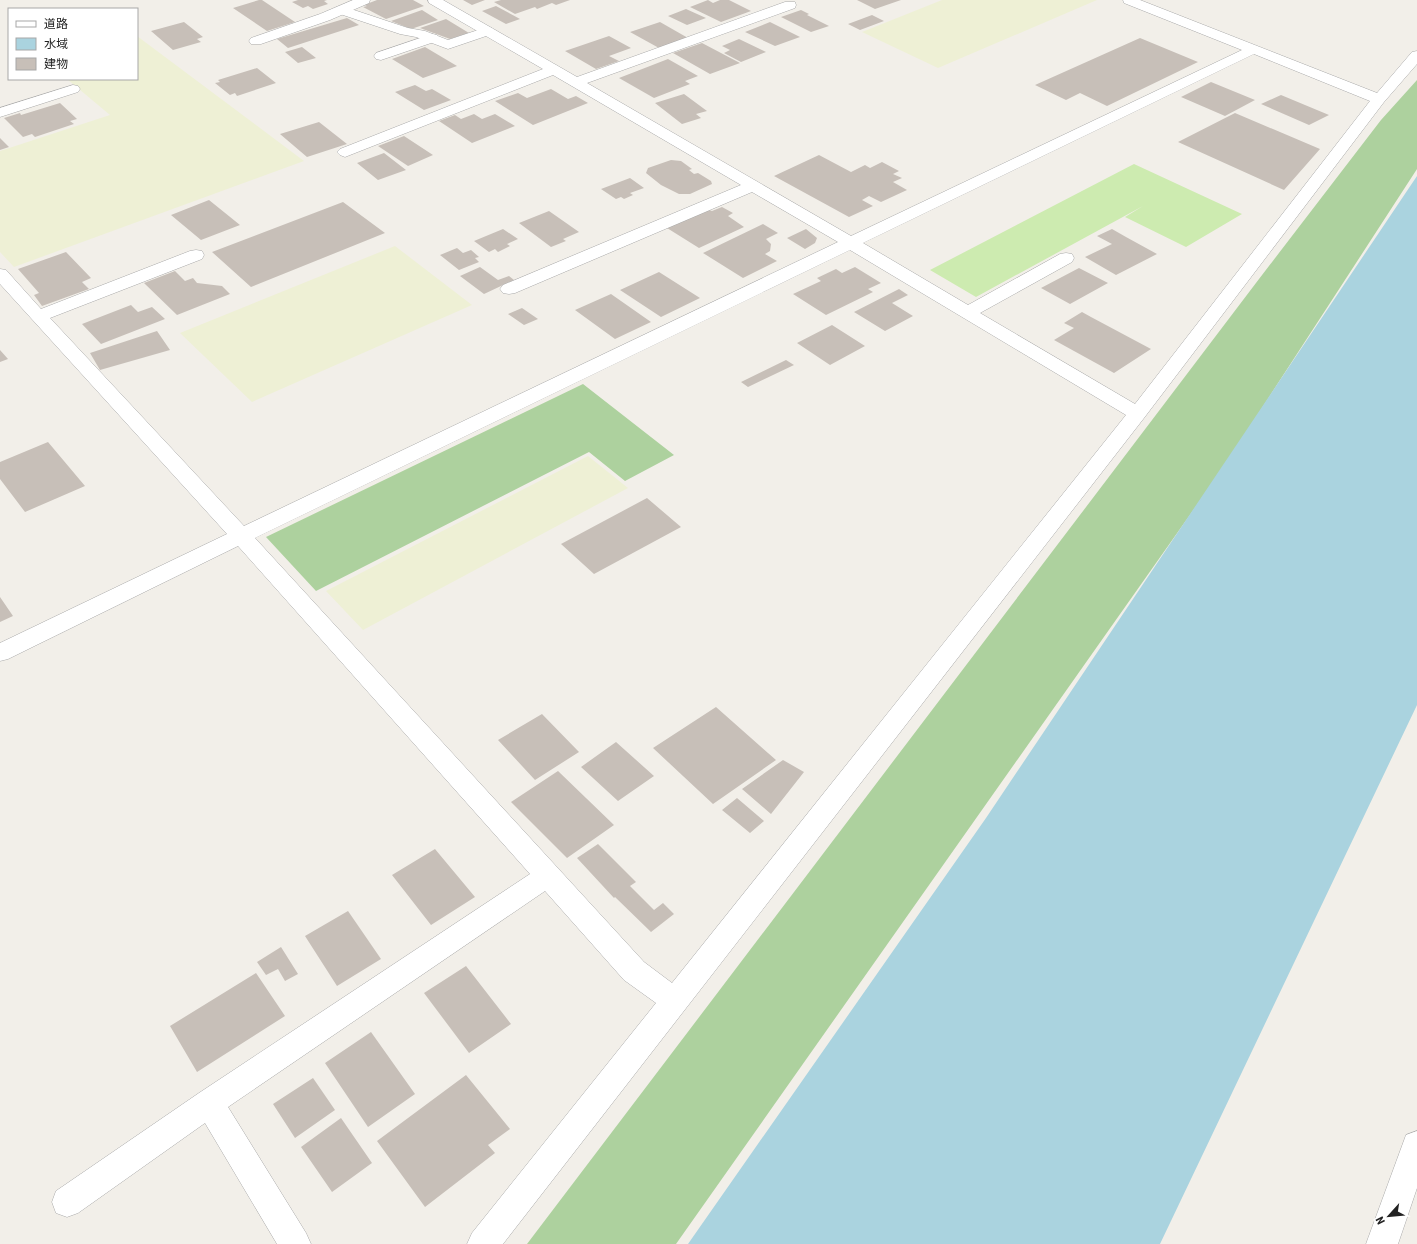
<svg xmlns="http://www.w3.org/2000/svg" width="1417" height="1244" viewBox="0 0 1417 1244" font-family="'Roboto Condensed','Noto Sans JP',sans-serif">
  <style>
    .farmland { fill: #eef0d5 }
    .grass { fill: #cdebb0 }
    .forest { fill: #add19e }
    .water { fill: #aad3df }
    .building { fill: #c7bfb8 }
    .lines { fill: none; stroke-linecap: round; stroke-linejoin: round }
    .service-casing { stroke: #a9a9a9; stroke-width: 1 }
    .minor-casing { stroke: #a9a9a9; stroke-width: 1 }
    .tertiary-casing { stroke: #a9a9a9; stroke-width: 1 }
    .service { fill: #fff; fill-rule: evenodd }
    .minor { fill: #fff; fill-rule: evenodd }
    .tertiary { fill: #fff; fill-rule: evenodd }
  </style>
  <rect width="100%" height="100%" fill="#f2efe9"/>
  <!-- farmland -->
  <path class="farmland" d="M942,0H1097L938,68L862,32Z
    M137,36L304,161L14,267L0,252V151L110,115L67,79H137Z
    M395,246L472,305L252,402L180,333Z
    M588,456L628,488L363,630L326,591Z"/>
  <!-- grass -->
  <path class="grass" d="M1134,164L1242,214L1186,247L1125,217L1143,206L976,297L930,270Z"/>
  <!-- forest -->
  <path class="forest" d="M1417,80V169L1223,468L676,1244H527L1259,279L1381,120Z
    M583,384L674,455L625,481L589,452L316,591L266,537Z"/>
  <!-- water -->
  <path class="water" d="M1417,176V705L1160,1244H688L986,818Z"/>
  <!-- building -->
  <path class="building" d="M259,0H262L295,22L267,31L233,8Z
    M298,0H327L324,1L328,4L313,9L308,6L303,8L292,2Z
    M377,0H413L424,6L386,19L363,7L367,6L364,5Z
    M463,0H485L472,5Z
    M501,0H570L556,5L552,3L537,9L535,7L515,14L494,2Z
    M708,0L713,3L720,0H729L751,11L721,22L690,7Z
    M857,0H901L875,9Z
    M496,6L520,19L506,24L482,11Z
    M686,9L706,18L687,25L668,16Z
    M422,10L438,20L411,29L391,21Z
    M801,10L809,14L807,15L829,26L811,32L781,17Z
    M872,15L884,21L860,30L848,24Z
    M347,18L359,25L288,48L277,39Z
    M446,19L469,33L450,39L420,28Z
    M184,22L203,37L197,39L201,42L173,50L151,31Z
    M660,22L688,38L659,48L630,32Z
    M770,22L800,37L775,46L745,32Z
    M609,36L631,48L609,56L619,61L596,69L565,51Z
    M1140,38L1198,62L1107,106L1080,93L1066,100L1035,85Z
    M739,39L766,52L741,62L724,53L730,50L722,46Z
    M702,43L740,63L710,74L673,53Z
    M302,47L316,58L298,63L285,52Z
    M425,47L457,66L423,78L392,59Z
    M668,59L698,76L685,81L690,84L654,98L619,78Z
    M257,68L276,83L237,96L235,93L230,95L215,83L220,82L218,80Z
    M1211,82L1255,100L1225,116L1181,97Z
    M415,85L426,91L432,89L451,100L424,110L395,92Z
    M551,89L568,99L576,96L588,103L533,125L495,101L518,93L527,98Z
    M684,94L707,111L696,114L701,118L682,124L655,103Z
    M1281,95L1329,115L1309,125L1261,104Z
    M60,103L77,119L70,121L74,124L35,137L32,134L23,137L4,118L20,113L21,115Z
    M1235,113L1320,149L1284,190L1178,142Z
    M474,114L482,119L495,114L515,126L472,143L439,121L455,115L461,119Z
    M319,122L347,144L307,157L280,134Z
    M404,136L433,155L408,166L378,146Z
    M0,138L9,147L0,150Z
    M384,153L406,170L378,180L357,163Z
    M819,155L851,172L865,165L870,168L882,162L899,171L893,174L902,178L893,182L907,190L881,202L869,196L862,200L873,206L849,217L774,176Z
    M671,160L681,161L692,169L689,170L694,174L698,173L711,181L712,184L690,194H679L661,185L646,173L648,168Z
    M630,178L644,188L630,193L633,195L624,199L621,197L616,199L601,189Z
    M209,200L240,225L201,240L171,215Z
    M343,202L385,233L251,287L212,252Z
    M722,207L733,213L728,216L744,227L699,248L667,228L709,210L712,211Z
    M549,211L579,232L563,239L566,241L551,247L519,223Z
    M763,224L778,233L766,239L771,244L770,251L765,254L777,261L743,278L703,253Z
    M503,229L518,239L507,244L510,246L498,252L495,249L489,252L474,241Z
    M806,229L817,238L815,243L805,249L787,238Z
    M1112,229L1126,237L1157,254L1116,275L1085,257L1112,244L1097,236Z
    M457,248L463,253L471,250L479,257L475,258L479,262L459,270L440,255Z
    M66,252L91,278L82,282L89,289L42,306L34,295L39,293L18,269Z
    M480,267L498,280L509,276L514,280L484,294L460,276Z
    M855,267L881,283L868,289L873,292L826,315L793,294L821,281L817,278L836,269L842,273Z
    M1079,268L1108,283L1070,304L1041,288Z
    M175,271L185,281L193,278L197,283L222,286L230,294L177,315L144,283Z
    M659,272L700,298L661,317L620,290Z
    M899,289L908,295L892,303L913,316L885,331L854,312Z
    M611,294L651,322L615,339L575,310Z
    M131,305L138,312L152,307L165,319L101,344L82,324Z
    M522,308L538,319L524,325L508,314Z
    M1082,312L1091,317L1151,349L1114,373L1054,340L1074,328L1064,323Z
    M832,325L865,346L830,365L797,343Z
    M157,331L170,350L100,370L90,353Z
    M0,350L8,359L0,362Z
    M786,360L794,365L748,387L741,382Z
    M48,442L85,486L25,512L0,479V462Z
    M647,498L681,527L594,574L561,544Z
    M0,597L13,616L0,622Z
    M716,707L776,760L713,804L653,748Z
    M542,714L579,752L535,780L498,740Z
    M616,742L654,776L618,801L581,767Z
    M783,760L804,772L771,814L742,789Z
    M558,771L614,825L567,858L511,802Z
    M737,798L764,821L750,833L722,810Z
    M598,844L636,882L630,886L654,910L663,903L674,914L651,932L615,897L614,898L577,858Z
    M435,849L475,897L431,925L392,875Z
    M348,911L381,959L337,986L305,936Z
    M281,947L298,974L285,981L278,969L266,975L257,962Z
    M466,966L511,1024L469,1053L424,993Z
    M256,973L285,1016L197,1072L170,1026Z
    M371,1032L415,1094L368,1127L325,1063Z
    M466,1075L510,1129L488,1145L495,1153L425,1207L377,1141Z
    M313,1078L335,1110L295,1138L273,1104Z
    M341,1118L372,1163L332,1192L301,1147Z"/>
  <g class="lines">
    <defs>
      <path id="service" d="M342,6L408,28L425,31L448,40L487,27L492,28L494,31L492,34L448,49L416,37L400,34L337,13L336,10L337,7Z"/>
      <path id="minor" d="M353,0H370L369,3L330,20L261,44H251L249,41L251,38L320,14Z
        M428,0H443L577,77L785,2H795L796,5L795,8L587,83L851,236L1242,50L1124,3L1123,0H1140L1377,93L1412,52L1417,51V64L1384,102L1144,418L503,1244H467L472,1233L656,1003L624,980L545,891L228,1107L306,1233L311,1244H277L205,1123L78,1213L67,1217L56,1213L52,1202L56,1191L199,1093L530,874L238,546L8,659L0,661V643L227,534L0,284V269L6,270L41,309L190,251L196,250L202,251L204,255L202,259L50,318L244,526L838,242L752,192L515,293L509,294L503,293L500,289L503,285L741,185L553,75L350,155L345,157L340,155L337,152L340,149L543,69L429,3ZM1254,54L1370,101L1135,404L980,313L1072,262L1074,258L1072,254L1066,253L1060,254L968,305L863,243ZM850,250L1126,415L672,983L644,962L255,538Z
        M432,34L437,35L439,38L437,41L381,60L376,59L374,56L376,53Z
        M73,85L78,86L80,89L78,92L0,117V108Z"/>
      <path id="tertiary" d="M1417,1131V1188L1398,1244H1366L1406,1135Z"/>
    </defs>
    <!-- service casing -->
    <use href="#service" class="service-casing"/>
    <!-- minor casing -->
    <use href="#minor" class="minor-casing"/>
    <!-- tertiary casing -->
    <use href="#tertiary" class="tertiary-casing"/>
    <!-- service -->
    <use href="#service" class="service"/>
    <!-- minor -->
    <use href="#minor" class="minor"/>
    <!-- tertiary -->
    <use href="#tertiary" class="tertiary"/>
  </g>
  <!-- legend -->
  <rect x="8" y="8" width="130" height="72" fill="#ffffff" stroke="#a7a7a7"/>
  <rect x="16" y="21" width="20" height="6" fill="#ffffff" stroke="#a7a7a7"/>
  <text x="44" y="28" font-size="12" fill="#222222">道路</text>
  <rect x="16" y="38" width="20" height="12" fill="#aad3df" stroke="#a7a7a7"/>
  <text x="44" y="48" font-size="12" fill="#222222">水域</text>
  <rect x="16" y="58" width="20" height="12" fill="#c7bfb8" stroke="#a7a7a7"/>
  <text x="44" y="68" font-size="12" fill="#222222">建物</text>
  <!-- north arrow -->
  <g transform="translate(1389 1216) rotate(243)" stroke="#ffffff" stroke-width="3" paint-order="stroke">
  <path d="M0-3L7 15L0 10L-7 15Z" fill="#222222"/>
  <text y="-6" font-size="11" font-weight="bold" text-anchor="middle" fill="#222222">N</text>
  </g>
</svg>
